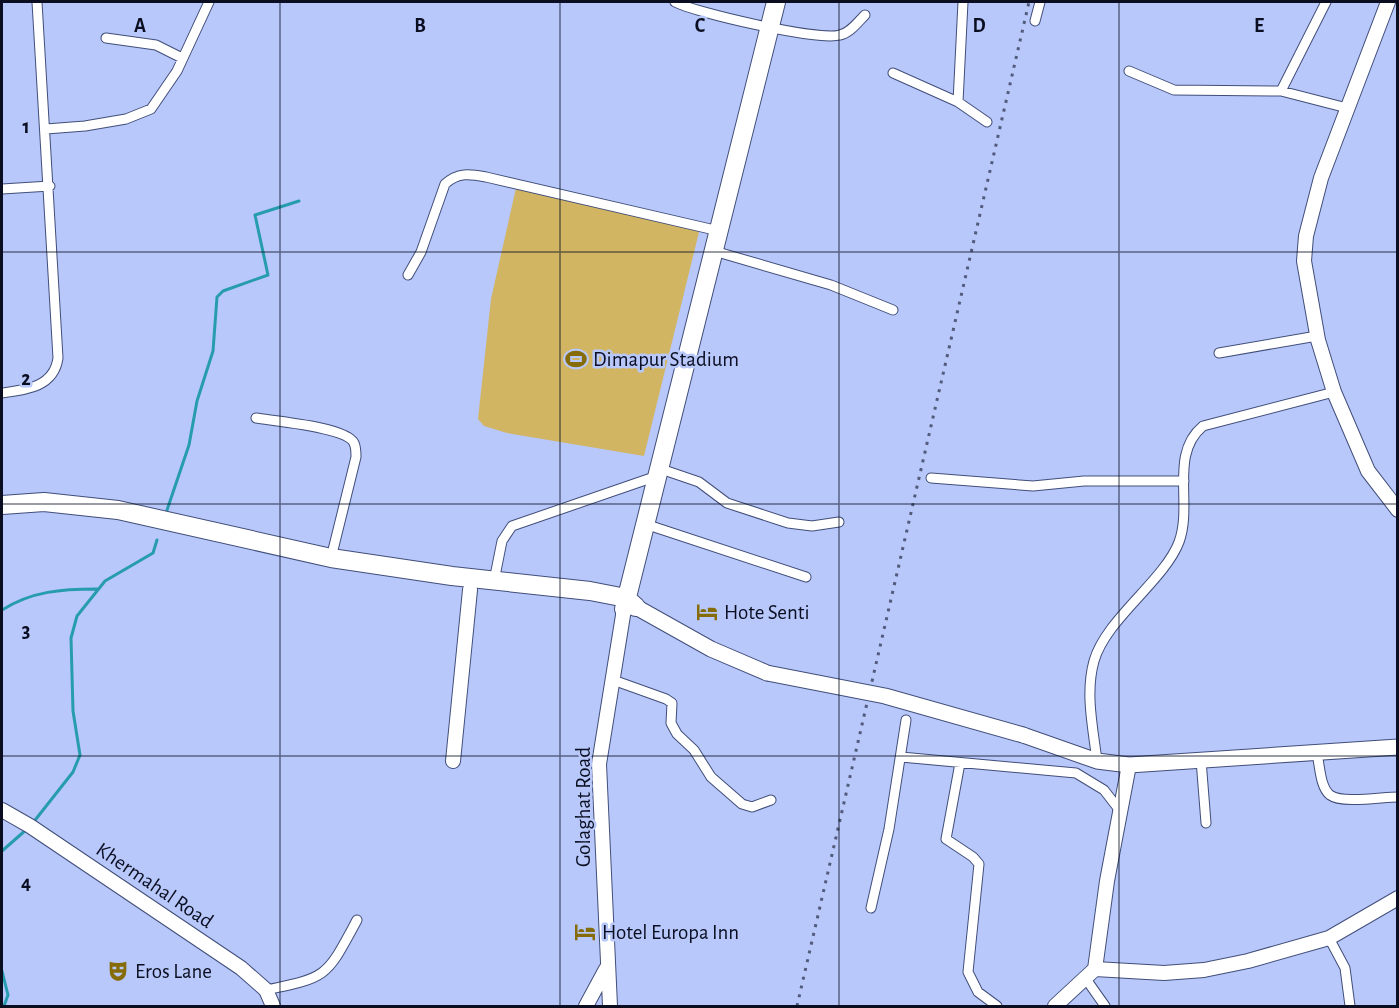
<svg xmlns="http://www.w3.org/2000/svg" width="1399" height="1008" viewBox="0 0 1399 1008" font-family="'Alegreya Sans',sans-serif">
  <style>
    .green { fill: #d2b562 }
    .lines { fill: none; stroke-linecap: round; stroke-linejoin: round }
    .stream { stroke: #279caf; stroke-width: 3 }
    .street-casing { stroke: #414e79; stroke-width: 11 }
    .secondary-casing { stroke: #414e79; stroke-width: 16 }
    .primary-casing { stroke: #414e79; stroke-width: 17 }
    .highway-casing { stroke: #414e79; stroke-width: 20 }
    .street { stroke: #fff; stroke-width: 9 }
    .secondary { stroke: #fff; stroke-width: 14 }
    .primary { stroke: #fff; stroke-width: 15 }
    .highway { stroke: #fff; stroke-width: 18 }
    .rail { stroke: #525b7b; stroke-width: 3; stroke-dasharray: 3 6; stroke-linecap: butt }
    .primary-bridge-casing { stroke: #414e79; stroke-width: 17; stroke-linecap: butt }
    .primary-bridge { stroke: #fff; stroke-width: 15 }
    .grid { fill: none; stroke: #0a0e20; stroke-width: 1.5; stroke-opacity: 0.55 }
    .labels { text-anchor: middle; stroke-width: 5; stroke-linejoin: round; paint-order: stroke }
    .poi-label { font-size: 21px; fill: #0a0e20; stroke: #b8c8fb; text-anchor: start }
    .street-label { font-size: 21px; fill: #0a0e20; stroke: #b8c8fb }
    .grid-label { font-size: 20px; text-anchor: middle; font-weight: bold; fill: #0a0e20; stroke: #b8c8fb; stroke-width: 5; stroke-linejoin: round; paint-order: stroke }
  </style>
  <rect width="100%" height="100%" fill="#b8c8fb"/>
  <!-- green -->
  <path class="green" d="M516,188L700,228L644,456L507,433L484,426L478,419L491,299Z"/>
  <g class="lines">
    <!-- stream -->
    <path class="stream" d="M166,513L189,445L197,401L213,351L217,297L223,291L268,275L255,215L299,201
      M2,610C32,591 62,589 97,589
      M32,824L73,772L80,755L73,711L71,638L77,616L105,581L153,553L157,540
      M2,851L27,829
      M2,971L8,995L4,1006"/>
    <defs>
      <path id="street" d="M675,2C696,13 818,41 840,35C850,33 857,23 865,15
        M1035,21L1040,2
        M106,38L156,45L182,58
        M1129,71L1174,90L1281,91L1347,108
        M893,73L958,102L987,122
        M1281,91L1326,2
        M958,102L963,2
        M46,129L85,126L126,119L151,109L177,71L209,2
        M2,189L50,186
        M714,251L831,285L893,310
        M408,275L421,252L445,184C458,172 470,174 486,177L719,231
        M1219,353L1317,336
        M2,393C26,390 54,387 58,358L37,2
        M256,418C274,421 347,427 354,443C356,447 356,453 356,457L331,558
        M658,468L699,482L727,503L788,523L812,526L839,522
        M931,478L1033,486L1084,481H1184
        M645,524L806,577
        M494,581L502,541L512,526L657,476
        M613,680L666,699L672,703L671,723L677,734L694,750L711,777L742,804L752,807L771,800
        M1317,754C1320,766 1320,787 1330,795C1342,804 1382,797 1398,797
        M901,757L1076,773L1104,790L1121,812
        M1201,760L1206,823
        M1097,761C1093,728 1085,693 1094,661C1106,619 1164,581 1179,542C1193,504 1169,454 1203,426L1334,392
        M960,763L946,839L973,857L979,864L968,972L978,992L997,1006
        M871,908L889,829L906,720
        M1329,938L1345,968L1350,1006
        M1086,979L1105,1006
        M266,990C329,977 326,977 357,920"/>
      <path id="secondary" d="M1388,2L1321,178L1306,236L1304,261L1318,340L1334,392L1368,471L1398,510
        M453,761L470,590
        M2,810L30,826L241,968L266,990L273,1006
        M1095,969L1164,973L1204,970L1248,961L1329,938L1398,898
        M586,1006L606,969
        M610,1006L599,764L624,609
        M1055,1006L1095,969L1107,881L1129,765"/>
      <path id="primary" d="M636,607L711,649L767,673
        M1023,735L1097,761L1129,765L1398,747"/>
      <path id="highway" d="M2,505L44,502L118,510L331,558L452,576L590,591L626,598L636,607
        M624,609L776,2"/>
    </defs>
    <!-- street casing -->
    <use href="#street" class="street-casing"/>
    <!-- secondary casing -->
    <use href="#secondary" class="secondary-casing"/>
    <!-- primary casing -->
    <use href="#primary" class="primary-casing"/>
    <!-- highway casing -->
    <use href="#highway" class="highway-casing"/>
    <!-- street -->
    <use href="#street" class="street"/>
    <!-- secondary -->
    <use href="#secondary" class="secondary"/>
    <!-- primary -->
    <use href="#primary" class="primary"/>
    <!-- highway -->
    <use href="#highway" class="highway"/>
    <!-- rail -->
    <path class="rail" d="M797,1006L1029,2"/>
    <defs>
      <path id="primary-bridge" d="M767,673L885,696L1023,735"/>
    </defs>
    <!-- primary-bridge casing -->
    <use href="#primary-bridge" class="primary-bridge-casing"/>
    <!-- primary-bridge -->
    <use href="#primary-bridge" class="primary-bridge"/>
  </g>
  <!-- grid -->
  <path class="grid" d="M280,2V1006M560,2V1006M839,2V1006M1119,2V1006M2,252H1398M2,504H1398M2,756H1398"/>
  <!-- icons -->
  <defs>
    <symbol id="stadium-bare" viewBox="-9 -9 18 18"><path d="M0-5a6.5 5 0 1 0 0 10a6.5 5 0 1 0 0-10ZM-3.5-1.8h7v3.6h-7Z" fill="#866c09" stroke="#b8c8fb" stroke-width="2.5" paint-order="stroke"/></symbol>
    <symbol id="hotel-bare" viewBox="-9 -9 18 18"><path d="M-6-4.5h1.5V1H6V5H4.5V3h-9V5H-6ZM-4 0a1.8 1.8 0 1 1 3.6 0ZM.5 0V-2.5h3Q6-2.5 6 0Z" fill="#866c09" stroke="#b8c8fb" stroke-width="2.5" paint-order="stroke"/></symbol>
    <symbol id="theatre-bare" viewBox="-9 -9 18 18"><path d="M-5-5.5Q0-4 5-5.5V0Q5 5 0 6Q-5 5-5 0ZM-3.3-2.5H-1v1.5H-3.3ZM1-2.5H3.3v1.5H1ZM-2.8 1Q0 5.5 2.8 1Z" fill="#866c09" stroke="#b8c8fb" stroke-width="2.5" paint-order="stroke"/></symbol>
  </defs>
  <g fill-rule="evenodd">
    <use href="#stadium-bare" x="561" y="344" width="30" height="30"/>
    <use href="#hotel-bare" x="692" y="597" width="30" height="30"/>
    <use href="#hotel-bare" x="570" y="917" width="30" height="30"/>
    <use href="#theatre-bare" x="103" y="956" width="30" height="30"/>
  </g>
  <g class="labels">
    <!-- poi labels -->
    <g class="poi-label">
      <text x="593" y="366">Dimapur Stadium</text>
      <text x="724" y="619">Hote Senti</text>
      <text x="602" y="939">Hotel Europa Inn</text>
      <text x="135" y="978">Eros Lane</text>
    </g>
    <!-- street labels -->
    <g class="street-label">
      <text transform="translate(583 807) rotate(-90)" y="7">Golaghat Road</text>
      <text transform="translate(155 885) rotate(34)" y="7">Khermahal Road</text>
    </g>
  </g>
  <g class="grid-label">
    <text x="140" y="32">A</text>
    <text x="420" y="32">B</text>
    <text x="700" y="32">C</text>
    <text x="979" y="32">D</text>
    <text x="1259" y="32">E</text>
    <text x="26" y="133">1</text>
    <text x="26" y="385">2</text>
    <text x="26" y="637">3</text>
    <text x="26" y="889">4</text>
  </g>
  <!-- border -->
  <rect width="1399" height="1008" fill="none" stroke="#0a0e20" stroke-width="6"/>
</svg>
